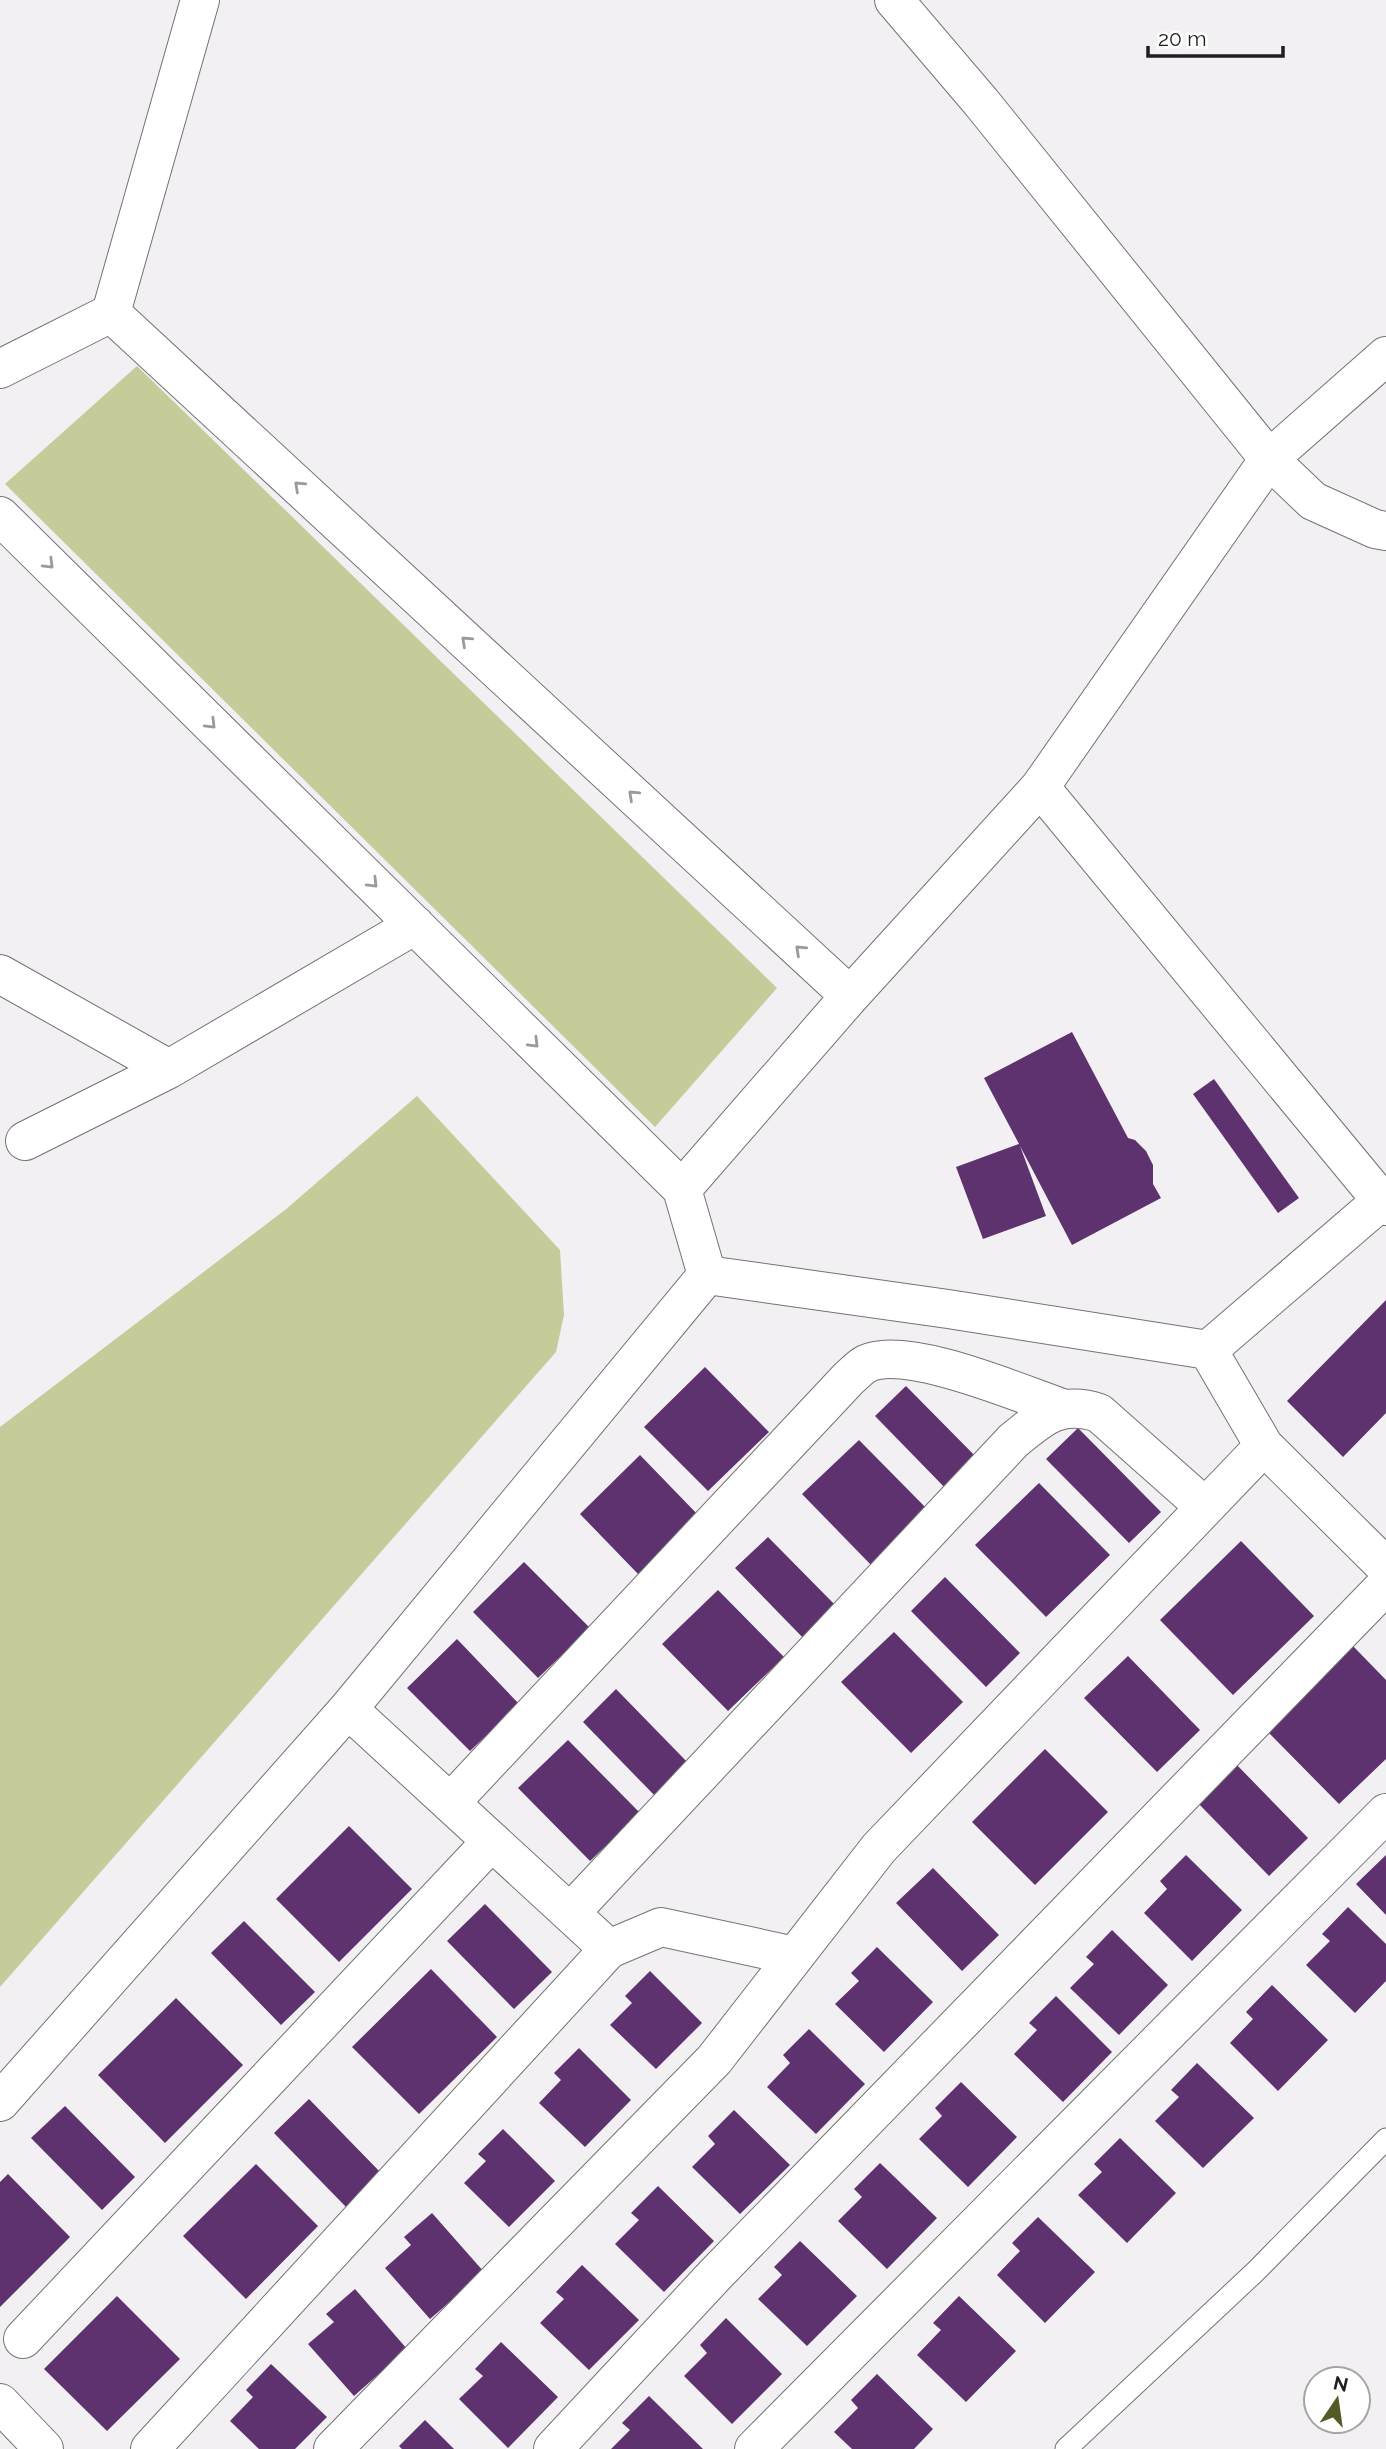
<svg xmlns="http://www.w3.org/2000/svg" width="1386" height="2449" viewBox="0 0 1386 2449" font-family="Raleway,sans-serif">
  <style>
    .green { fill: #c6cb9a }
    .building { fill: #5d326e }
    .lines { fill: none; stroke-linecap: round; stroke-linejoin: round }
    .service-casing { stroke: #747275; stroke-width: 23 }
    .minor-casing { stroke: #747275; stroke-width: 40 }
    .tertiary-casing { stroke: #747275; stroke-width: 40 }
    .service { stroke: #fff; stroke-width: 21 }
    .minor { stroke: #fff; stroke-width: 38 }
    .tertiary { stroke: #fff; stroke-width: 38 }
    .oneway { stroke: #9a9a9a }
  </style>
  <rect width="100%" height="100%" fill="#f2f0f3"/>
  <!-- green -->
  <path class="green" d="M137,366L777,988L655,1127L5,484Z
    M417,1096L560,1250L564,1315L556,1352L0,1987V1427L285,1210Z"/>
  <!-- building -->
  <path class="building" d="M1072,1032L1128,1138L1135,1140L1146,1151L1153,1165V1184L1161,1198L1072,1245L1020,1146L1046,1216L983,1239L956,1167L1019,1144L984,1078Z
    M1214,1079L1299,1198L1278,1213L1193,1094Z
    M1386,1300V1413L1343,1457L1287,1401Z
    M705,1367L769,1432L708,1491L644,1427Z
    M906,1386L982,1463L951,1494L875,1416Z
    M1078,1428L1161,1512L1129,1543L1046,1459Z
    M859,1440L929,1511L873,1567L802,1494Z
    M640,1455L700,1517L639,1575L580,1514Z
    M1039,1483L1110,1555L1046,1617L975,1545Z
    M768,1537L842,1612L809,1644L735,1568Z
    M1241,1541L1314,1616L1233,1695L1160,1620Z
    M524,1562L590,1628L538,1678L473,1612Z
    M945,1577L1020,1653L986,1687L911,1611Z
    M718,1590L784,1657L728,1711L662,1644Z
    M894,1632L963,1702L911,1753L841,1682Z
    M457,1639L519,1704L470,1751L407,1688Z
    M1351,1644L1386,1680V1759L1339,1804L1264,1728Z
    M1128,1656L1200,1730L1157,1772L1084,1698Z
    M616,1689L691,1766L658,1799L583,1722Z
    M568,1740L640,1813L590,1861L518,1788Z
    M1045,1749L1108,1812L1035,1885L972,1822Z
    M1235,1763L1308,1838L1269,1876L1196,1801Z
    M349,1826L412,1889L339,1962L276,1899Z
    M1186,1855L1242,1910L1192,1961L1144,1913L1167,1889L1160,1881Z
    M1386,1855V1915L1356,1884Z
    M933,1868L999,1935L962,1971L896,1903Z
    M485,1904L552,1972L514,2009L447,1941Z
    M1348,1907L1386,1944V1981L1355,2013L1306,1965L1330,1941L1322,1934Z
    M244,1921L315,1992L281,2025L211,1953Z
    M1112,1930L1168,1985L1119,2035L1070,1988L1094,1964L1086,1957Z
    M877,1947L933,2002L884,2052L835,2004L859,1981L851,1973Z
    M431,1969L497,2037L419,2114L352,2047Z
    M650,1971L702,2023L656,2069L610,2025L632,2003L625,1996Z
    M1272,1985L1328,2040L1278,2091L1230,2043L1253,2019L1246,2012Z
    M1056,1996L1112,2052L1063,2102L1014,2054L1037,2030L1029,2023Z
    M176,1998L243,2065L165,2143L98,2075Z
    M809,2029L865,2084L816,2134L767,2087L790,2063L783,2055Z
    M579,2048L631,2100L585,2147L539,2103L561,2080L554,2073Z
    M1197,2063L1254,2118L1203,2168L1155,2121L1179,2097L1171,2090Z
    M961,2082L1017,2137L968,2187L919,2139L942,2116L935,2108Z
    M309,2099L381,2173L346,2207L274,2133Z
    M65,2106L135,2177L102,2210L31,2138Z
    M734,2110L790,2165L740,2214L692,2167L715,2144L708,2136Z
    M503,2129L555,2181L509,2227L464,2183L486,2161L478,2154Z
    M1120,2138L1176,2193L1127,2243L1078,2195L1102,2172L1094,2164Z
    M880,2163L937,2218L887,2269L838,2221L862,2197L854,2189Z
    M256,2164L318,2226L246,2299L183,2236Z
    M8,2174L70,2237L0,2307V2182Z
    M658,2186L714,2241L664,2292L615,2244L639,2220L631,2213Z
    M432,2213L484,2272L430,2319L385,2268L411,2245L404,2237Z
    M1038,2217L1095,2272L1045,2323L997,2275L1020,2251L1012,2243Z
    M800,2241L857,2296L807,2346L758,2299L782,2275L774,2267Z
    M582,2265L639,2320L589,2370L540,2323L564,2299L556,2292Z
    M355,2289L407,2349L354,2396L308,2344L334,2322L326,2314Z
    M117,2296L180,2359L107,2431L44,2369Z
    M959,2296L1016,2351L966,2402L917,2355L941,2330L933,2323Z
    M726,2318L782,2374L732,2424L684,2376L707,2353L700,2345Z
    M501,2342L558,2397L508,2448L459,2399L483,2376L475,2369Z
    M271,2364L327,2417L295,2449H259L230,2421L253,2397L246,2390Z
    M877,2374L933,2429L914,2449H852L834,2432L858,2408L851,2400Z
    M649,2396L703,2449H611L630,2430L622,2423Z
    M425,2420L454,2449H402L399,2446Z"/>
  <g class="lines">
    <defs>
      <path id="service" d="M1066,2449L1255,2272L1386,2139"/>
      <path id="minor" d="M894,0L981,102L1269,459L1313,501L1375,529L1386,531
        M111,313L850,996
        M0,516L682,1189
        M1040,787L1386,1206
        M0,974L169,1069
        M25,1141L169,1069L415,925
        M707,1275L948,1309L1208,1350L1386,1197
        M1208,1350L1264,1446L1386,1567
        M348,1709L609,1949L661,1927L795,1956
        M450,1803L849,1378C854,1374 860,1367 866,1364C905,1344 1021,1394 1062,1408
        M570,1913L1013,1441C1042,1417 1060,1400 1099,1413L1205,1507
        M0,2102L348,1709L707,1275L682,1189L850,996L1040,787L1269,459L1386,356
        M23,2339L492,1841
        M0,2403L44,2449
        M150,2449L609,1949
        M333,2449L714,2060L879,1848L1264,1446
        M553,2449L714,2276L1386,1585
        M754,2449L1386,1813"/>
      <path id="tertiary" d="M0,369L111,313L200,0"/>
    </defs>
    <!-- service casing -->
    <use href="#service" class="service-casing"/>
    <!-- minor casing -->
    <use href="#minor" class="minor-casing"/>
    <!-- tertiary casing -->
    <use href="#tertiary" class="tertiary-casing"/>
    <!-- service -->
    <use href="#service" class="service"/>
    <!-- minor -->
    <use href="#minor" class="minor"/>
    <!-- tertiary -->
    <use href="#tertiary" class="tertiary"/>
  </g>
  <!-- one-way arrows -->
  <defs><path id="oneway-chevron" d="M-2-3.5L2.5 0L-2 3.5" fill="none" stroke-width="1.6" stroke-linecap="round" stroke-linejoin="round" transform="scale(1.75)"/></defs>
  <g class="oneway">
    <use href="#oneway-chevron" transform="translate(299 486) rotate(-137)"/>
    <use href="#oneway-chevron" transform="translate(49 564) rotate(45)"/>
    <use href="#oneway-chevron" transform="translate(466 641) rotate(-137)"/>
    <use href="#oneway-chevron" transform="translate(211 724) rotate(45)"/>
    <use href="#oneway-chevron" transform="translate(633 795) rotate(-137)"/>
    <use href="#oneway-chevron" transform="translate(373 883) rotate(45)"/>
    <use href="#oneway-chevron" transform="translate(800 950) rotate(-137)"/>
    <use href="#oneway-chevron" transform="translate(534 1043) rotate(45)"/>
  </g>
  <!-- north arrow -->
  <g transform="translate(1337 2400) rotate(13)"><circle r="33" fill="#ffffff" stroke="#a5a5a5" stroke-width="2"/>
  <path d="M0-5L12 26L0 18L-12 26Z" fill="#565927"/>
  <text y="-10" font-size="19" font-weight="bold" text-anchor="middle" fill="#1f1e1f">N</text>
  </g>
  <!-- scale -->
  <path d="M1148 46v10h135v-10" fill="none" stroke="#1f1e1f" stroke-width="3.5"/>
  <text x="1158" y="46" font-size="21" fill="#1f1e1f" stroke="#ffffff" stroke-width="5" paint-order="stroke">20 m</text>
</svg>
